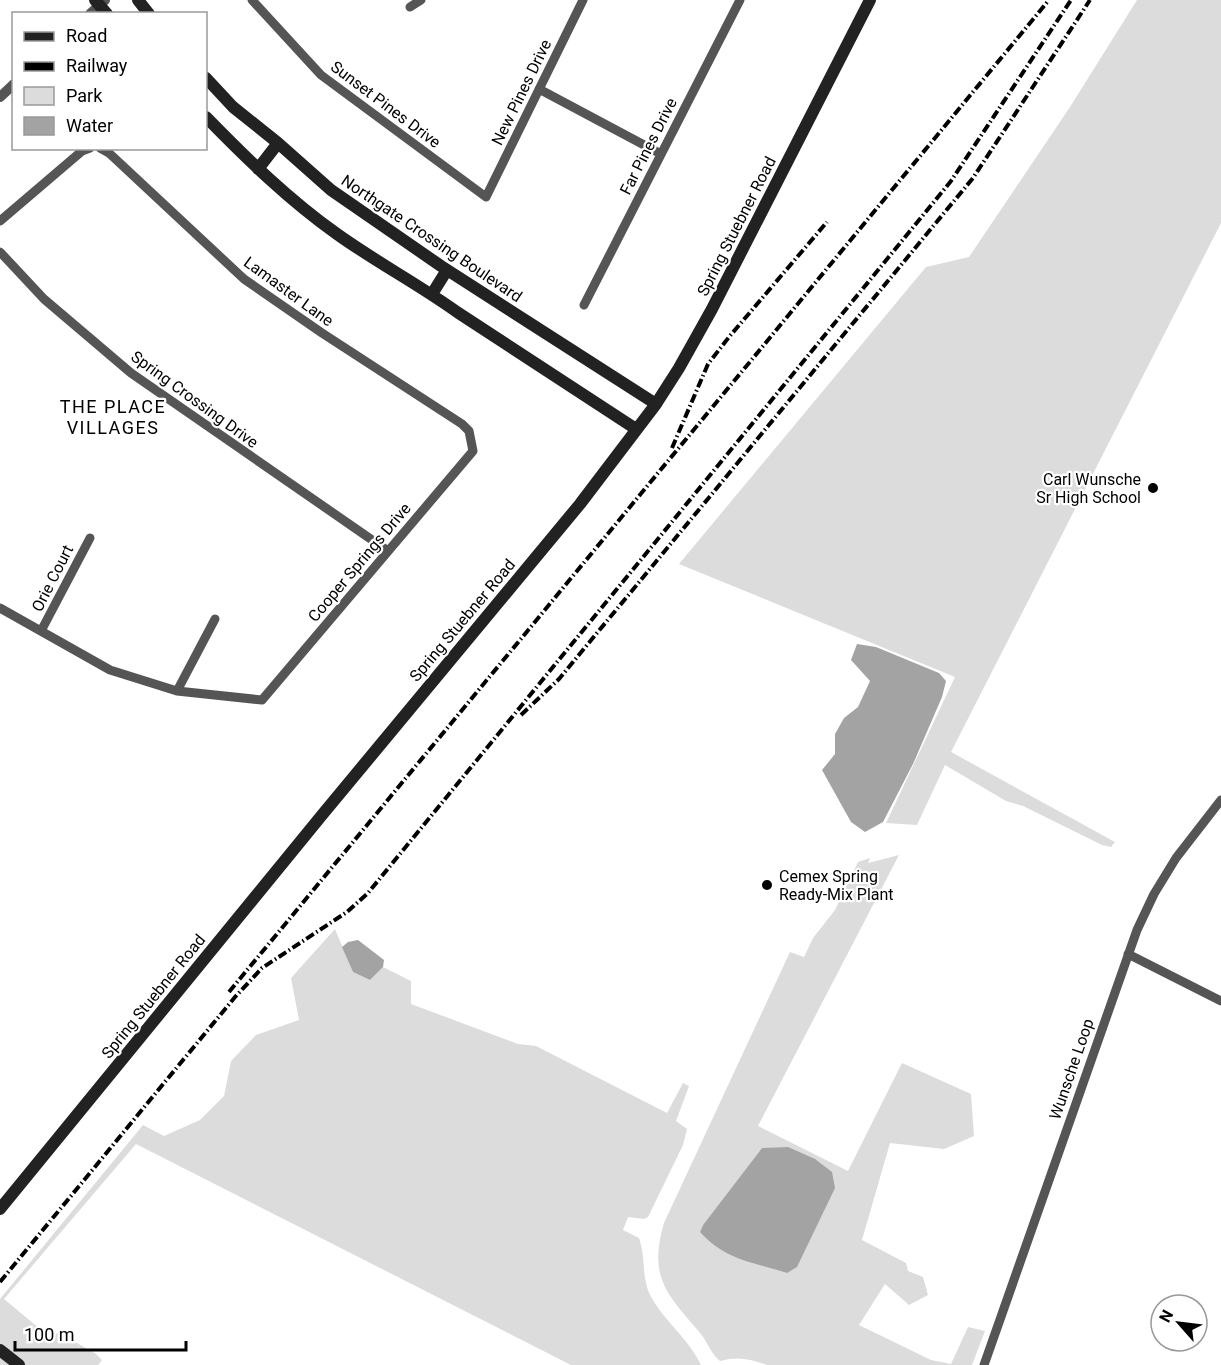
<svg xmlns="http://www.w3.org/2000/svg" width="1221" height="1365" viewBox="0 0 1221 1365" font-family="Roboto,sans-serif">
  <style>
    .green { fill: #dcdcdc; fill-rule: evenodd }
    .water { fill: #a3a3a3 }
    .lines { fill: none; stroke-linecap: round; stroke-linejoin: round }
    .minor { stroke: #555; stroke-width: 9 }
    .tertiary { stroke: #555; stroke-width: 10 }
    .secondary { stroke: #222; stroke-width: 12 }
    .rail { stroke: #000; stroke-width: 4; stroke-dasharray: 9 3 1.5 3; stroke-linecap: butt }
    .poi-dot { fill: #000; stroke: #fff; stroke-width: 2 }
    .labels { text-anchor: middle; stroke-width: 4.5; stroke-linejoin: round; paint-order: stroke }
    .street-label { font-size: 16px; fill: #000; stroke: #fff }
    .poi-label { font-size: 16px; fill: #000; stroke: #fff; text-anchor: end }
    .neighbourhood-label { font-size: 18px; letter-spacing: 1.5px; fill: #000; stroke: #fff }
  </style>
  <rect width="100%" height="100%" fill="#fff"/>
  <!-- green -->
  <path class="green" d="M1137,0H1221V223L951,752L1115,842L1111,847L1102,845L1023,806L1006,801L945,765L917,825L886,823L955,677L679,564L926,267L969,257L1070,107Z
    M899,855L758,1126L848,1171L902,1063L971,1094L974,1136L944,1149L890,1143L862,1240L906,1263L908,1271L923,1277L928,1295L909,1305L885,1284L859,1325L931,1360L951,1364L968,1327L985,1331L972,1365H767C750,1359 738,1356 720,1361C711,1354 708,1343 701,1334C667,1294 648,1278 664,1223L790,952L804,957L813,938L835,910L858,862L870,858L868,863ZM762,1148L787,1273L774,1269L700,1232L703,1225Z
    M335,929L353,972L370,980L383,967L411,981V1004L518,1044L536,1046L667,1113L683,1083L689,1086L676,1121L687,1129L683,1145L648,1217L644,1219L628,1217L623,1230L639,1238C646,1257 641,1278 651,1297C665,1322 689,1339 701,1365H571L136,1144L4,1299L52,1339L58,1332L96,1354L102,1360L98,1365H0V1299L143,1125L164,1136L200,1120L224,1096L231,1061L256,1035L299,1020L291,978Z"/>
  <!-- water -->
  <path class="water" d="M857,644L876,647L939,673L946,681L942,697L913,764L883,822L865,832L851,822L822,770L835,754V734L844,718L858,707L870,681L851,660Z
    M358,940L384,960L383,967L370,980L353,972L342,947L348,942Z
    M788,1147L815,1159L832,1172L835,1188L797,1267L787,1273C753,1262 725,1260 700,1232L703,1225L762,1148Z"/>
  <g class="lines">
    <!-- minor -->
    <path class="minor" d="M252,0L321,75L486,197L583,0
      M410,7L421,0
      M539,89L661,154
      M0,221L82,151L90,148
      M0,252L44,299L131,373L388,551
      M584,305L740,0
      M0,608L110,670L177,691L262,700L473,451L469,431L462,424L322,333L244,279L109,153L100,148
      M41,631L90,538
      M177,691L215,619
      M1128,954L1221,1001
      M984,1365L1137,930L1154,894L1176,858L1221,800"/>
    <!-- tertiary -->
    <path class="tertiary" d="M90,14L105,0
      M0,97L14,84"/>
    <!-- secondary -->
    <path class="secondary" d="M95,0L107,14
      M138,0L149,14
      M206,78L233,107L278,143L331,190L441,266L656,404
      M206,117C247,159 289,200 337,234C376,262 418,284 457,312L636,429
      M258,169L278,143
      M432,294L447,270
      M0,1209L322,815L580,504L656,404L679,368L712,309L870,0
      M0,1350L19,1365"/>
    <!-- rail -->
    <path class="rail" d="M672,448L708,364L729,337L827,222
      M521,715L559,679L973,178L1090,0
      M229,992L1049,0
      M0,1282L235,997L262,968L347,912L368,893L951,181L1071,0"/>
  </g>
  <!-- markers -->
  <g class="poi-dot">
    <circle cx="1153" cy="488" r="6"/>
    <circle cx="767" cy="885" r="6"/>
  </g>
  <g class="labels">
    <!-- street labels -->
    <g class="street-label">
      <text transform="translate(521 92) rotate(-64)" y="6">New Pines Drive</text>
      <text transform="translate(386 104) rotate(37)" y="6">Sunset Pines Drive</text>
      <text transform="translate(648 146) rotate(-63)" y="6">Far Pines Drive</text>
      <text transform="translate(736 226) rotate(-63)" y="6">Spring Stuebner Road</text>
      <text transform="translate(432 238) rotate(34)" y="6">Northgate Crossing Boulevard</text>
      <text transform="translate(289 291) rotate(36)" y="6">Lamaster Lane</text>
      <text transform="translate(195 399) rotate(36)" y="6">Spring Crossing Drive</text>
      <text transform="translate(359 562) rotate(-50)" y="6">Cooper Springs Drive</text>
      <text transform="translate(52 578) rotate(-63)" y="6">Orie Court</text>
      <text transform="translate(462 620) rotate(-50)" y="6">Spring Stuebner Road</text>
      <text transform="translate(153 996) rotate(-51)" y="6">Spring Stuebner Road</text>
      <text transform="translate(1071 1069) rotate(-71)" y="6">Wunsche Loop</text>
    </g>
    <!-- poi labels -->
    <g class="poi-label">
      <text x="1141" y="485">Carl Wunsche<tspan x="1141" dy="18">Sr High School</tspan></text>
      <text x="779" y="882" text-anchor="start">Cemex Spring<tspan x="779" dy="18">Ready-Mix Plant</tspan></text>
    </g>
    <!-- neighbourhood labels -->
    <g class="neighbourhood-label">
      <text x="113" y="413">THE PLACE<tspan x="113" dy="21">VILLAGES</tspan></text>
    </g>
  </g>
  <!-- legend -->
  <rect x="12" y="12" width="195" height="138" fill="#ffffff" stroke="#999999" stroke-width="1.5"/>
  <rect x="24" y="32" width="30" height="9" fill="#222222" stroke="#999999" stroke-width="1.5"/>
  <text x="66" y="42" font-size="18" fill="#000000">Road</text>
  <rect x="24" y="62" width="30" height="9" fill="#000000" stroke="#999999" stroke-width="1.5"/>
  <text x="66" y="72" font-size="18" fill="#000000">Railway</text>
  <rect x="24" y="87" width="30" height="18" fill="#dcdcdc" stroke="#999999" stroke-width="1.5"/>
  <text x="66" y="102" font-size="18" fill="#000000">Park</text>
  <rect x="24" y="117" width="30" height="18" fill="#a3a3a3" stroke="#999999" stroke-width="1.5"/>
  <text x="66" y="132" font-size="18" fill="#000000">Water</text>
  <!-- north arrow -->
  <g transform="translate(1179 1323) rotate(298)"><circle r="28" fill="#ffffff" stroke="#999999" stroke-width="1.5"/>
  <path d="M0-4.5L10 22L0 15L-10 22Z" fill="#000000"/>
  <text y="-9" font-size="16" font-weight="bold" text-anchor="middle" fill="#000000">N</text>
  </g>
  <!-- scale -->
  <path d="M15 1341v9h171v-9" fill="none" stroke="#000000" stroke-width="3"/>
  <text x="24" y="1341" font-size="18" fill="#000000" stroke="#ffffff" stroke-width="4.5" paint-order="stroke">100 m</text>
</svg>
